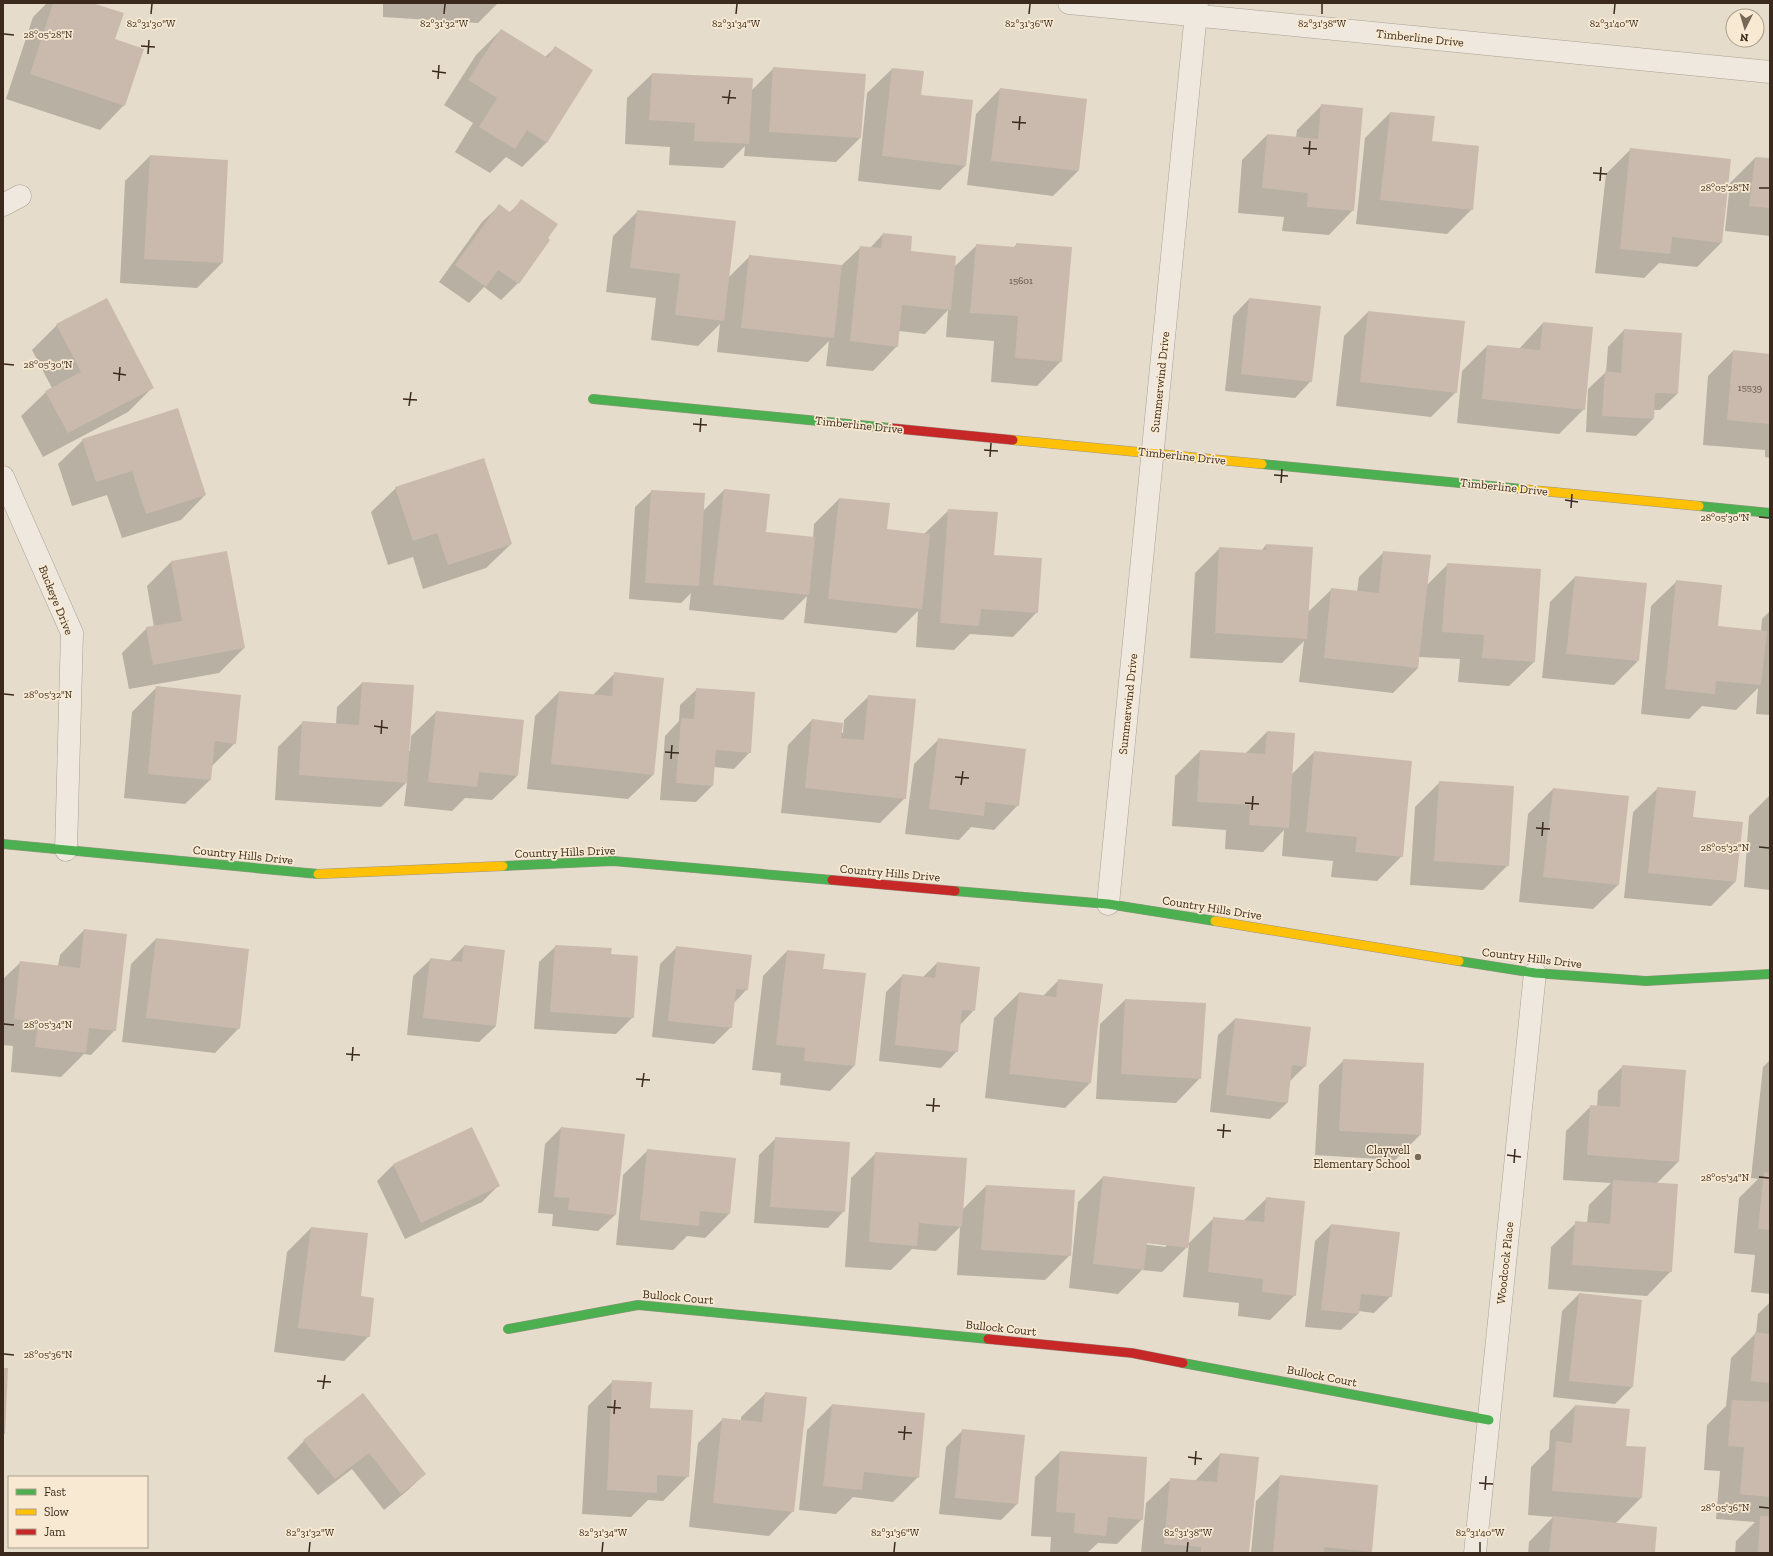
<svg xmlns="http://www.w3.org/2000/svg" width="1773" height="1556" viewBox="0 0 1773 1556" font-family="'Zilla Slab',serif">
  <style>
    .shadow { fill: #0003; fill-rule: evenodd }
    .building { fill: #cabaad }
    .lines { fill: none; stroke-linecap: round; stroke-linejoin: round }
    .street-casing { stroke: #aba195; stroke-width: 23 }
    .fast-casing { stroke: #9b9185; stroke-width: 10 }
    .slow-casing { stroke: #9b9185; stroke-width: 10 }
    .jam-casing { stroke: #9b9185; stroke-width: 10 }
    .street { stroke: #eee8de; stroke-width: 22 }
    .fast { stroke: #4caf50; stroke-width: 9 }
    .slow { stroke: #ffc107; stroke-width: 9 }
    .jam { stroke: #c62828; stroke-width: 9 }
    .ticks { fill: none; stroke: #3b291d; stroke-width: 1.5 }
    .poi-dot { fill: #77685a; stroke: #f8ead2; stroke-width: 1.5 }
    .labels { text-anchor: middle; stroke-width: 3.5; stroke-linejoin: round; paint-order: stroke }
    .number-label { font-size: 10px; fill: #5f4d41 }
    .street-label { font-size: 12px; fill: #3b291d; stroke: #f8ead2 }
    .poi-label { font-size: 12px; fill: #3b291d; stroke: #f8ead2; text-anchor: end }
    .ticks-label { font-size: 10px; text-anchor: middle; fill: #3b291d; stroke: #f8ead2; stroke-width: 3.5; stroke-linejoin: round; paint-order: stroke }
  </style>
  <rect width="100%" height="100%" fill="#e6dccc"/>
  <!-- shadow -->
  <path class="shadow" d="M47,3H89L114,40L124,105L100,130L6,99L33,17Z
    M383,3H498L478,23L383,17Z
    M501,30L545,57L555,48L547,142L522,167L506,157L490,173L455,152L473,123L444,105L476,55Z
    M774,68L860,138L836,162L744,156L745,146L723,168L669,165L670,147L625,144L627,98L652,74L752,79L751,91Z
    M892,69L920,95L965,166L940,190L858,181L867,93Z
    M1000,89L1078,171L1053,196L967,185L976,114Z
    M1322,105L1353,210L1329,235L1282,231L1284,217L1238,213L1242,160L1267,135L1296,138L1297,130Z
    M1390,113L1431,142L1472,209L1447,234L1356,224L1365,138Z
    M1631,149L1721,243L1697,267L1659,263L1644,278L1595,273L1606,174Z
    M150,156L222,263L197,288L120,283L125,181Z
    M1755,158L1770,159V236L1725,231L1730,183Z
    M522,200L518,283L501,300L484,287L469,303L439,282L482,222L499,206L509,213Z
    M638,211L728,278L750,256L841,266L861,247L870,248L883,234L910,252L954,267L977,245L1013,248L1017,244L1061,361L1037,386L991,382L994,341L946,337L948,310L925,334L899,331L897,346L873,371L826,366L829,341L808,362L717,352L720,324L698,346L651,340L656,298L606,292L613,236Z
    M1249,299L1311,381L1295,398L1225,391L1233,316Z
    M1368,312L1456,392L1431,417L1336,406L1344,336Z
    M1543,323L1584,409L1559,434L1457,423L1462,371L1487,346L1519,349Z
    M57,325L152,388L128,412L43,457L21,416L46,392L52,388L32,350Z
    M1624,330L1677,394L1660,410H1653V419L1636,436L1586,432L1588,389L1606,372L1608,347Z
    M1733,351L1770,355V458L1765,457V450L1703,445L1708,376Z
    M83,440L205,495L181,520L122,538L107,495L72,506L58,464Z
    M396,488L511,544L486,568L423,589L413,557L388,565L371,512Z
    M724,490L765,533L813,538L814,524L839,499L886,530L924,534L949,510L993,556L1037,612L1013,637L970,634L954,650L916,647L918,611L896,633L804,623L807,596L783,620L689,610L691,593L681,603L629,599L635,507L652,491L703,511Z
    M1266,545L1308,612L1332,589L1357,592L1359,577L1384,552L1427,585L1448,564L1534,662L1509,686L1458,682L1460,659L1419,657L1418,668L1393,693L1299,682L1304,641L1282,663L1190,658L1195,573L1220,548L1261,551Z
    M172,561L244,648L219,673L129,689L122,653L147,628L154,627L147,586Z
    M1575,577L1638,661L1614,685L1542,678L1550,602Z
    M1676,582L1717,627L1761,631L1762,619L1770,611V715L1756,714L1758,688L1736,710L1702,706L1689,719L1641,714L1651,606Z
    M615,673L653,775L628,799L527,789L535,716L559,692L593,695Z
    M362,683L408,751H410L411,736L436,712L517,776L492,800L465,798L452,811L404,806L407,782L381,807L275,800L278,747L303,722L336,724L337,707Z
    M157,687L235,743L211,767L210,780L185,804L124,798L132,712Z
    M697,689L750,752L734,769L714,767L713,785L696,802L660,800L665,736L679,721L680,705Z
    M869,696L905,798L880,823L781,813L788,745L812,720L843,733L844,720Z
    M1267,732L1291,775L1314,752L1402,856L1377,881L1331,877L1333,861L1282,856L1284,830L1263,852L1225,849L1226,830L1172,826L1175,776L1200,751L1245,754Z
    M939,739L1018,805L994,830L971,827L959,840L905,834L914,764Z
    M1440,782L1508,865L1483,890L1410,885L1415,807Z
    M1658,788L1692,818L1735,882L1711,906L1624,898L1633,812Z
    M1553,789L1618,885L1593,909L1519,902L1528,814Z
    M1770,795V890L1744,887L1749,816Z
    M84,930L115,1030L91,1055L84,1054L61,1077L11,1072L13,1046L3,1045V979L21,962L58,966L60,955Z
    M156,939L239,1028L215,1053L122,1042L131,964Z
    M464,946L496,1026L479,1042L407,1035L413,976L430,960L449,962Z
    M556,946L610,955L633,1017L616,1034L534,1029L539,962Z
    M677,947L747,989L734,1003L731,1027L714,1044L652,1037L660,964Z
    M787,951L822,969L864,974L854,1066L830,1091L780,1085L781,1073L752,1070L763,976Z
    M937,963L974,1010L960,1025L957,1051L941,1068L879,1061L886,992L903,975L923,977Z
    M1059,980L1102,985L1090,1083L1065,1108L985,1098L994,1018L1019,993L1043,996Z
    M1125,1000L1200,1078L1176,1103L1096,1099L1100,1024Z
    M1235,1019L1305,1066L1289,1082L1287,1103L1270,1119L1210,1112L1218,1035Z
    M1344,1060L1423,1064L1420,1135L1395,1160L1315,1155L1319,1085Z
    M1770,1060V1294L1751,1292L1755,1255L1734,1253L1739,1198L1758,1179L1751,1178L1763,1067Z
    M1623,1066L1678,1162L1656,1184L1671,1271L1647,1296L1548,1289L1551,1247L1576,1223H1587L1589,1205L1611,1183L1563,1180L1566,1131L1591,1106L1597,1107L1598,1091Z
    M561,1128L615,1215L598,1231L552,1226L553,1214L538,1213L545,1144Z
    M776,1138L844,1211L828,1228L754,1223L759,1155Z
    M648,1150L729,1214L705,1238L687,1236L673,1250L616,1245L623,1175Z
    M876,1153L962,1210L986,1186L1070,1255L1045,1280L957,1275L960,1227L936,1251L912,1249L891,1270L845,1267L851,1178Z
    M393,1165L499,1185L482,1202L405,1239L377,1181Z
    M1103,1177L1187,1245L1214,1218L1243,1221L1267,1198L1295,1295L1270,1320L1238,1316L1239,1303L1183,1297L1189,1245L1162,1272L1142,1270L1118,1294L1069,1288L1078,1202ZM1142,1242L1166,1245V1247L1142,1244Z
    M1331,1225L1391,1296L1374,1313L1358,1311V1314L1341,1330L1305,1327L1315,1241Z
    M311,1228L360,1297L369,1336L344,1361L274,1352L287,1252Z
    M1579,1294L1641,1301L1632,1387L1615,1404L1553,1397L1562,1311Z
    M1770,1302V1553H1735L1736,1541L1755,1522L1716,1519L1720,1471L1704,1470L1707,1425L1726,1406L1731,1358L1756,1333L1758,1314Z
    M613,1381L688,1476L663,1501L648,1500L631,1517L582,1514L588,1406Z
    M766,1393L793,1511L769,1536L689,1527L698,1443L723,1419L741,1421V1417Z
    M363,1395L425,1474L408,1490L384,1510L352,1469L318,1495L287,1458L304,1441Z
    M832,1405L918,1477L893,1502L853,1497L836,1514L799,1510L807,1430Z
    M1575,1406L1625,1447L1641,1498L1615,1524L1654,1553H1528L1529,1542L1553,1517L1528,1515L1531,1467L1549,1449L1550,1431Z
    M963,1430L1017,1504L1001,1520L939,1514L946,1447Z
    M1060,1452L1142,1519L1117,1544L1098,1543L1087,1553H1050L1051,1537L1031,1536L1035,1477Z
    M1220,1454L1248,1553H1141L1146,1503L1171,1479L1195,1481Z
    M1280,1476L1371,1551L1369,1553H1251L1256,1501Z"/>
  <!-- building -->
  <path class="building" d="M53,3H92L124,13L115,39L144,49L125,106L30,74Z
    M501,29L548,58L555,46L593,70L547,143L527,130L515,149L479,127L497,98L468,80Z
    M773,67L866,74L861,138L769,132Z
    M892,68L924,71L921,95L973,100L966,166L882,156Z
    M652,73L753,78L749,144L694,141L695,123L649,120Z
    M1000,88L1087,99L1079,171L991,161Z
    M1321,104L1363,108L1354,211L1307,207L1308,193L1262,188L1267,134L1318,139Z
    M1390,112L1435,116L1432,141L1479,146L1473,210L1380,200Z
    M1630,148L1731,159L1722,243L1672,237L1670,254L1620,249Z
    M150,155L228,160L223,263L144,259Z
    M1755,157L1770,158V208L1749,206Z
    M521,199L558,224L548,238L550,240L519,284L498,270L486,287L455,265L499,204L511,213Z
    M637,210L736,221L724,321L675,315L680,274L630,268Z
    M883,233L912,236L911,251L956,256L951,310L902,305L898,347L850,341L860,246L881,248Z
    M1016,243L1072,247L1062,362L1015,358L1018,316L970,313L976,244L1016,247Z
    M749,255L842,265L834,338L741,328Z
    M107,298L154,388L68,433L45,391L81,372L56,324Z
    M1249,298L1321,306L1312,382L1241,374Z
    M1368,311L1465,321L1457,393L1360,382Z
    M1543,322L1593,327L1585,410L1482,399L1487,345L1540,350Z
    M1624,329L1682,333L1678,394L1655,393L1654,419L1602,416L1605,371L1621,373Z
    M1733,350L1770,354V424L1727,420Z
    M178,408L206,495L146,514L132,471L96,482L82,439Z
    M484,458L512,544L448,565L437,533L413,541L395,487Z
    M724,489L770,494L766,532L815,537L809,595L713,585Z
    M651,490L705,493L699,586L645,583Z
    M839,498L890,503L887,529L930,534L922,609L828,599Z
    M948,509L998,512L994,555L1042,558L1038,613L981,609L979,626L940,623Z
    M1266,544L1313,547L1307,639L1215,633L1219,547L1266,550Z
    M227,551L245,648L153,665L146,627L182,621L171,561Z
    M1383,551L1431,555L1418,668L1324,658L1331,588L1379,593Z
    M1447,563L1541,569L1535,662L1482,658L1484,635L1442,632Z
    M1575,576L1647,583L1639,661L1566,654Z
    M1676,580L1722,585L1718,626L1767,631L1761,685L1716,681L1715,694L1665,689Z
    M614,672L664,678L654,775L551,764L559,691L612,696Z
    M362,682L414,685L407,783L299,775L302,721L359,725Z
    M156,686L241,695L236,744L215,741L211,780L148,774Z
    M696,688L755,692L751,753L716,750L713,786L676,783L681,718L694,719Z
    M868,695L916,699L906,799L805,788L812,719L843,723L841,738L864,740Z
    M436,711L524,720L518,776L479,772L477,787L428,782Z
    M1267,731L1295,733L1289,828L1249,825L1250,805L1197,802L1200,750L1265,754Z
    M938,738L1026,749L1019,806L985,802L984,816L929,809Z
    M1314,751L1412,761L1403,857L1355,852L1357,837L1306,832Z
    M1439,781L1514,786L1509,866L1434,861Z
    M1657,787L1696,791L1693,817L1743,822L1736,882L1648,873Z
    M1553,788L1629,796L1619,885L1543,877Z
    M84,929L127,934L116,1031L89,1028L86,1053L35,1047L38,1022L14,1019L20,961L80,968Z
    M156,938L249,949L240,1029L146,1018Z
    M464,945L505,950L496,1026L423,1018L430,958L462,962Z
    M555,945L612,948L611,954L638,956L634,1018L550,1012Z
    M676,946L752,955L748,990L736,989L732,1028L668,1021Z
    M787,950L825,954L823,969L866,973L855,1066L804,1061L805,1048L776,1045Z
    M937,962L980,967L975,1011L962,1010L958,1052L895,1045L902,974L935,978Z
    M1058,979L1103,984L1091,1083L1009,1074L1019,992L1056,997Z
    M1125,999L1206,1003L1201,1079L1121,1074Z
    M1235,1018L1311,1027L1306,1067L1292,1065L1288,1103L1226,1095Z
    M1343,1059L1424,1063L1421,1135L1339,1131Z
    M1622,1065L1686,1070L1679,1162L1587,1155L1590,1105L1620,1107Z
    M472,1127L500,1186L421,1223L393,1164Z
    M561,1127L625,1134L616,1215L568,1210L569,1198L554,1197Z
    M775,1137L850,1142L845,1212L770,1207Z
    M647,1149L736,1158L730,1214L700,1211L699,1226L640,1220Z
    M875,1152L967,1158L962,1227L919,1223L917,1246L869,1242Z
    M1764,1172L1770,1173V1230L1758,1229Z
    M1103,1176L1195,1187L1188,1248L1147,1243L1144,1270L1093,1264Z
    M1613,1180L1678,1184L1672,1272L1572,1265L1575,1221L1610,1224Z
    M986,1185L1075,1190L1071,1256L981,1250Z
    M1266,1197L1305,1201L1296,1296L1262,1292L1263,1279L1208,1272L1213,1217L1264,1222Z
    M1331,1224L1400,1232L1392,1297L1361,1294L1359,1314L1321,1310Z
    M311,1227L368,1233L361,1296L374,1298L370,1337L298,1328Z
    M1579,1293L1642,1300L1633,1387L1569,1381Z
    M1755,1332L1770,1334V1383L1751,1381Z
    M3,1368H8L5,1434H3Z
    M612,1380L652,1382L650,1408L693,1410L689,1477L657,1475V1493L607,1490Z
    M765,1392L807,1397L794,1512L713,1503L722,1418L762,1422Z
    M363,1393L426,1474L401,1494L369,1453L335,1479L303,1440Z
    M1732,1400L1770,1402V1497L1740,1494L1744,1447L1728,1446Z
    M832,1404L925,1413L919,1478L864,1472L862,1490L823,1486Z
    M1575,1405L1630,1409L1626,1446L1646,1447L1642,1498L1552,1491L1556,1441L1572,1443Z
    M962,1429L1025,1435L1018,1504L955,1498Z
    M1060,1451L1147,1457L1143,1520L1108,1517L1106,1536L1074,1533L1075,1513L1056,1512Z
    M1220,1453L1259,1457L1249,1553H1201V1547L1164,1544L1170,1478L1217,1482Z
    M1280,1475L1378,1485L1372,1552L1324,1547V1553H1273Z
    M1553,1516L1657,1527L1655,1553H1549Z
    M1760,1516H1770V1553H1758Z"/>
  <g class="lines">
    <defs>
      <path id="street" d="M1069,3L1770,72
        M3,205L20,196
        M3,477L72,633L66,850
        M1108,904L1197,3
        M1475,1553L1535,973"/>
      <path id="fast" d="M593,399L890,428
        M1262,464L1522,489
        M1699,506L1770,513
        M3,844L318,874
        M503,866L613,861L832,880
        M955,891L1108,904L1215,921
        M1459,961L1535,973L1646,981L1770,974
        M508,1329L638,1305L988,1339
        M1183,1363L1489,1420"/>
      <path id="slow" d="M1013,440L1262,464
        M1522,489L1699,506
        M318,874L503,866
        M1215,921L1459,961"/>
      <path id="jam" d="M890,428L1013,440
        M832,880L955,891
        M988,1339L1132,1353L1183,1363"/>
    </defs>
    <!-- street casing -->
    <use href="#street" class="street-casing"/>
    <!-- fast casing -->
    <use href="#fast" class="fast-casing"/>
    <!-- slow casing -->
    <use href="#slow" class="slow-casing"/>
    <!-- jam casing -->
    <use href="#jam" class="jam-casing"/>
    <!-- street -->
    <use href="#street" class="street"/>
    <!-- fast -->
    <use href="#fast" class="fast"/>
    <!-- slow -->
    <use href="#slow" class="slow"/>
    <!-- jam -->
    <use href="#jam" class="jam"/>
  </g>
  <!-- ticks -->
  <path class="ticks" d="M151,14L152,4M444,14L445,4M736,14L737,4M1029,14L1030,4M1322,14V4M1614,14L1615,4M4,34L14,35M141,46L155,47M148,54L149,40M432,71L446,73M438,79L439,65M722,97L736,98M728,104L730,90M1012,122L1026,123M1019,130L1020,116M1303,148L1317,149M1309,155L1310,141M1593,173L1607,174M1600,181L1601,167M1759,188H1769M4,364L14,365M113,373L126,375M119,381L120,367M403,399L417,400M409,406L411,392M693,424L707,425M700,432L701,418M984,450L998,451M990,457L991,443M1274,475L1288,476M1281,483L1282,469M1565,500L1578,502M1571,508L1572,494M1759,517L1769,518M4,694L14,695M374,726L388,728M381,734L382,720M665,752L679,753M671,759L672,745M955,777L969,778M961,785L963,771M1245,803L1259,804M1252,810L1253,796M1536,828L1550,829M1542,836L1543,822M1759,847L1769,848M4,1024L14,1025M346,1054L360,1055M352,1061L353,1047M636,1079L650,1080M642,1087L644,1073M926,1105L940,1106M933,1112L934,1098M1217,1130L1231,1131M1223,1138L1224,1124M1507,1155L1521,1157M1514,1163L1515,1149M1759,1177L1769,1178M4,1354L14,1355M317,1381L331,1382M323,1389L325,1375M607,1407L621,1408M614,1414L615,1400M898,1432L912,1433M904,1440L905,1426M1188,1457L1202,1459M1195,1465L1196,1451M1479,1483L1493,1484M1485,1490L1486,1476M1759,1507L1769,1508M309,1552L310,1542M602,1552L603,1542M894,1552L895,1542M1187,1552L1188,1542M1480,1552V1542"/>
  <!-- markers -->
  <circle class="poi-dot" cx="1418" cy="1157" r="4"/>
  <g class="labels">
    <!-- number labels -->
    <g class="number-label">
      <text x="1021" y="284">15601</text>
      <text x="1750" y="391">15539</text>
    </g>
    <!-- street labels -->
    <g class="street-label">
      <text transform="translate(1420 38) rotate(6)" y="4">Timberline Drive</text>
      <text transform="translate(1160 382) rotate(-84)" y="4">Summerwind Drive</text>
      <text transform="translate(859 425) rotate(6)" y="4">Timberline Drive</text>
      <text transform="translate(1182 456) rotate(6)" y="4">Timberline Drive</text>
      <text transform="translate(1504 487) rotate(6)" y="4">Timberline Drive</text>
      <text transform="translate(56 600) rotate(68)" y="4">Buckeye Drive</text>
      <text transform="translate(1128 704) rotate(-84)" y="4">Summerwind Drive</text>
      <text transform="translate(565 852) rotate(-2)" y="4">Country Hills Drive</text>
      <text transform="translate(243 855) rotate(6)" y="4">Country Hills Drive</text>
      <text transform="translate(890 873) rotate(5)" y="4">Country Hills Drive</text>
      <text transform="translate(1212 908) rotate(9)" y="4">Country Hills Drive</text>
      <text transform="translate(1532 958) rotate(7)" y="4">Country Hills Drive</text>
      <text transform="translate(1505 1263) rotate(-84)" y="4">Woodcock Place</text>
      <text transform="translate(678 1297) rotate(5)" y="4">Bullock Court</text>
      <text transform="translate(1001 1328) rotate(6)" y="4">Bullock Court</text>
      <text transform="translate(1322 1376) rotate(11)" y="4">Bullock Court</text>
    </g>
    <!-- poi labels -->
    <g class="poi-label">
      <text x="1410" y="1154">Claywell<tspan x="1410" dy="14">Elementary School</tspan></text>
    </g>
  </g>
  <g class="ticks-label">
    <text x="151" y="27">82°31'30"W</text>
    <text x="444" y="27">82°31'32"W</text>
    <text x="736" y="27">82°31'34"W</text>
    <text x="1029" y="27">82°31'36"W</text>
    <text x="1322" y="27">82°31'38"W</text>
    <text x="1614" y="27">82°31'40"W</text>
    <text x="48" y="38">28°05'28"N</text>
    <text x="1725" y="191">28°05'28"N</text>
    <text x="48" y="368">28°05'30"N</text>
    <text x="1725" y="521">28°05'30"N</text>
    <text x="48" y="698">28°05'32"N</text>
    <text x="1725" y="851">28°05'32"N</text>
    <text x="48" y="1028">28°05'34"N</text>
    <text x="1725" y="1181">28°05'34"N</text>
    <text x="48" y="1358">28°05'36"N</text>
    <text x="1725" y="1511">28°05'36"N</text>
    <text x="310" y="1536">82°31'32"W</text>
    <text x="603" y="1536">82°31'34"W</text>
    <text x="895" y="1536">82°31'36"W</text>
    <text x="1188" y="1536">82°31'38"W</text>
    <text x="1480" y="1536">82°31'40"W</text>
  </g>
  <!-- border -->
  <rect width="1773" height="1556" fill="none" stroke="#3b291d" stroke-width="8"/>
  <!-- legend -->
  <rect x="8" y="1476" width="140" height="72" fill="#f8ead2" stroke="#ac9d8a"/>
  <rect x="16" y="1489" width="20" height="6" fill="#4caf50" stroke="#ac9d8a"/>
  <text x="44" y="1496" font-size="12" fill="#3b291d">Fast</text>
  <rect x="16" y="1509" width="20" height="6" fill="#ffc107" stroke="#ac9d8a"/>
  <text x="44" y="1516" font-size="12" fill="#3b291d">Slow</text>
  <rect x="16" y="1529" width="20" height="6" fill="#c62828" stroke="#ac9d8a"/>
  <text x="44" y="1536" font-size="12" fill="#3b291d">Jam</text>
  <!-- north arrow -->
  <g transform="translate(1745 28) rotate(185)"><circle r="19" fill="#f8ead2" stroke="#ac9d8a"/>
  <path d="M0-3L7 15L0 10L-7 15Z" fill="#77685a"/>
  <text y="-6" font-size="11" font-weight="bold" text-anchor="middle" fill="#3b291d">N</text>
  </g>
</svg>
